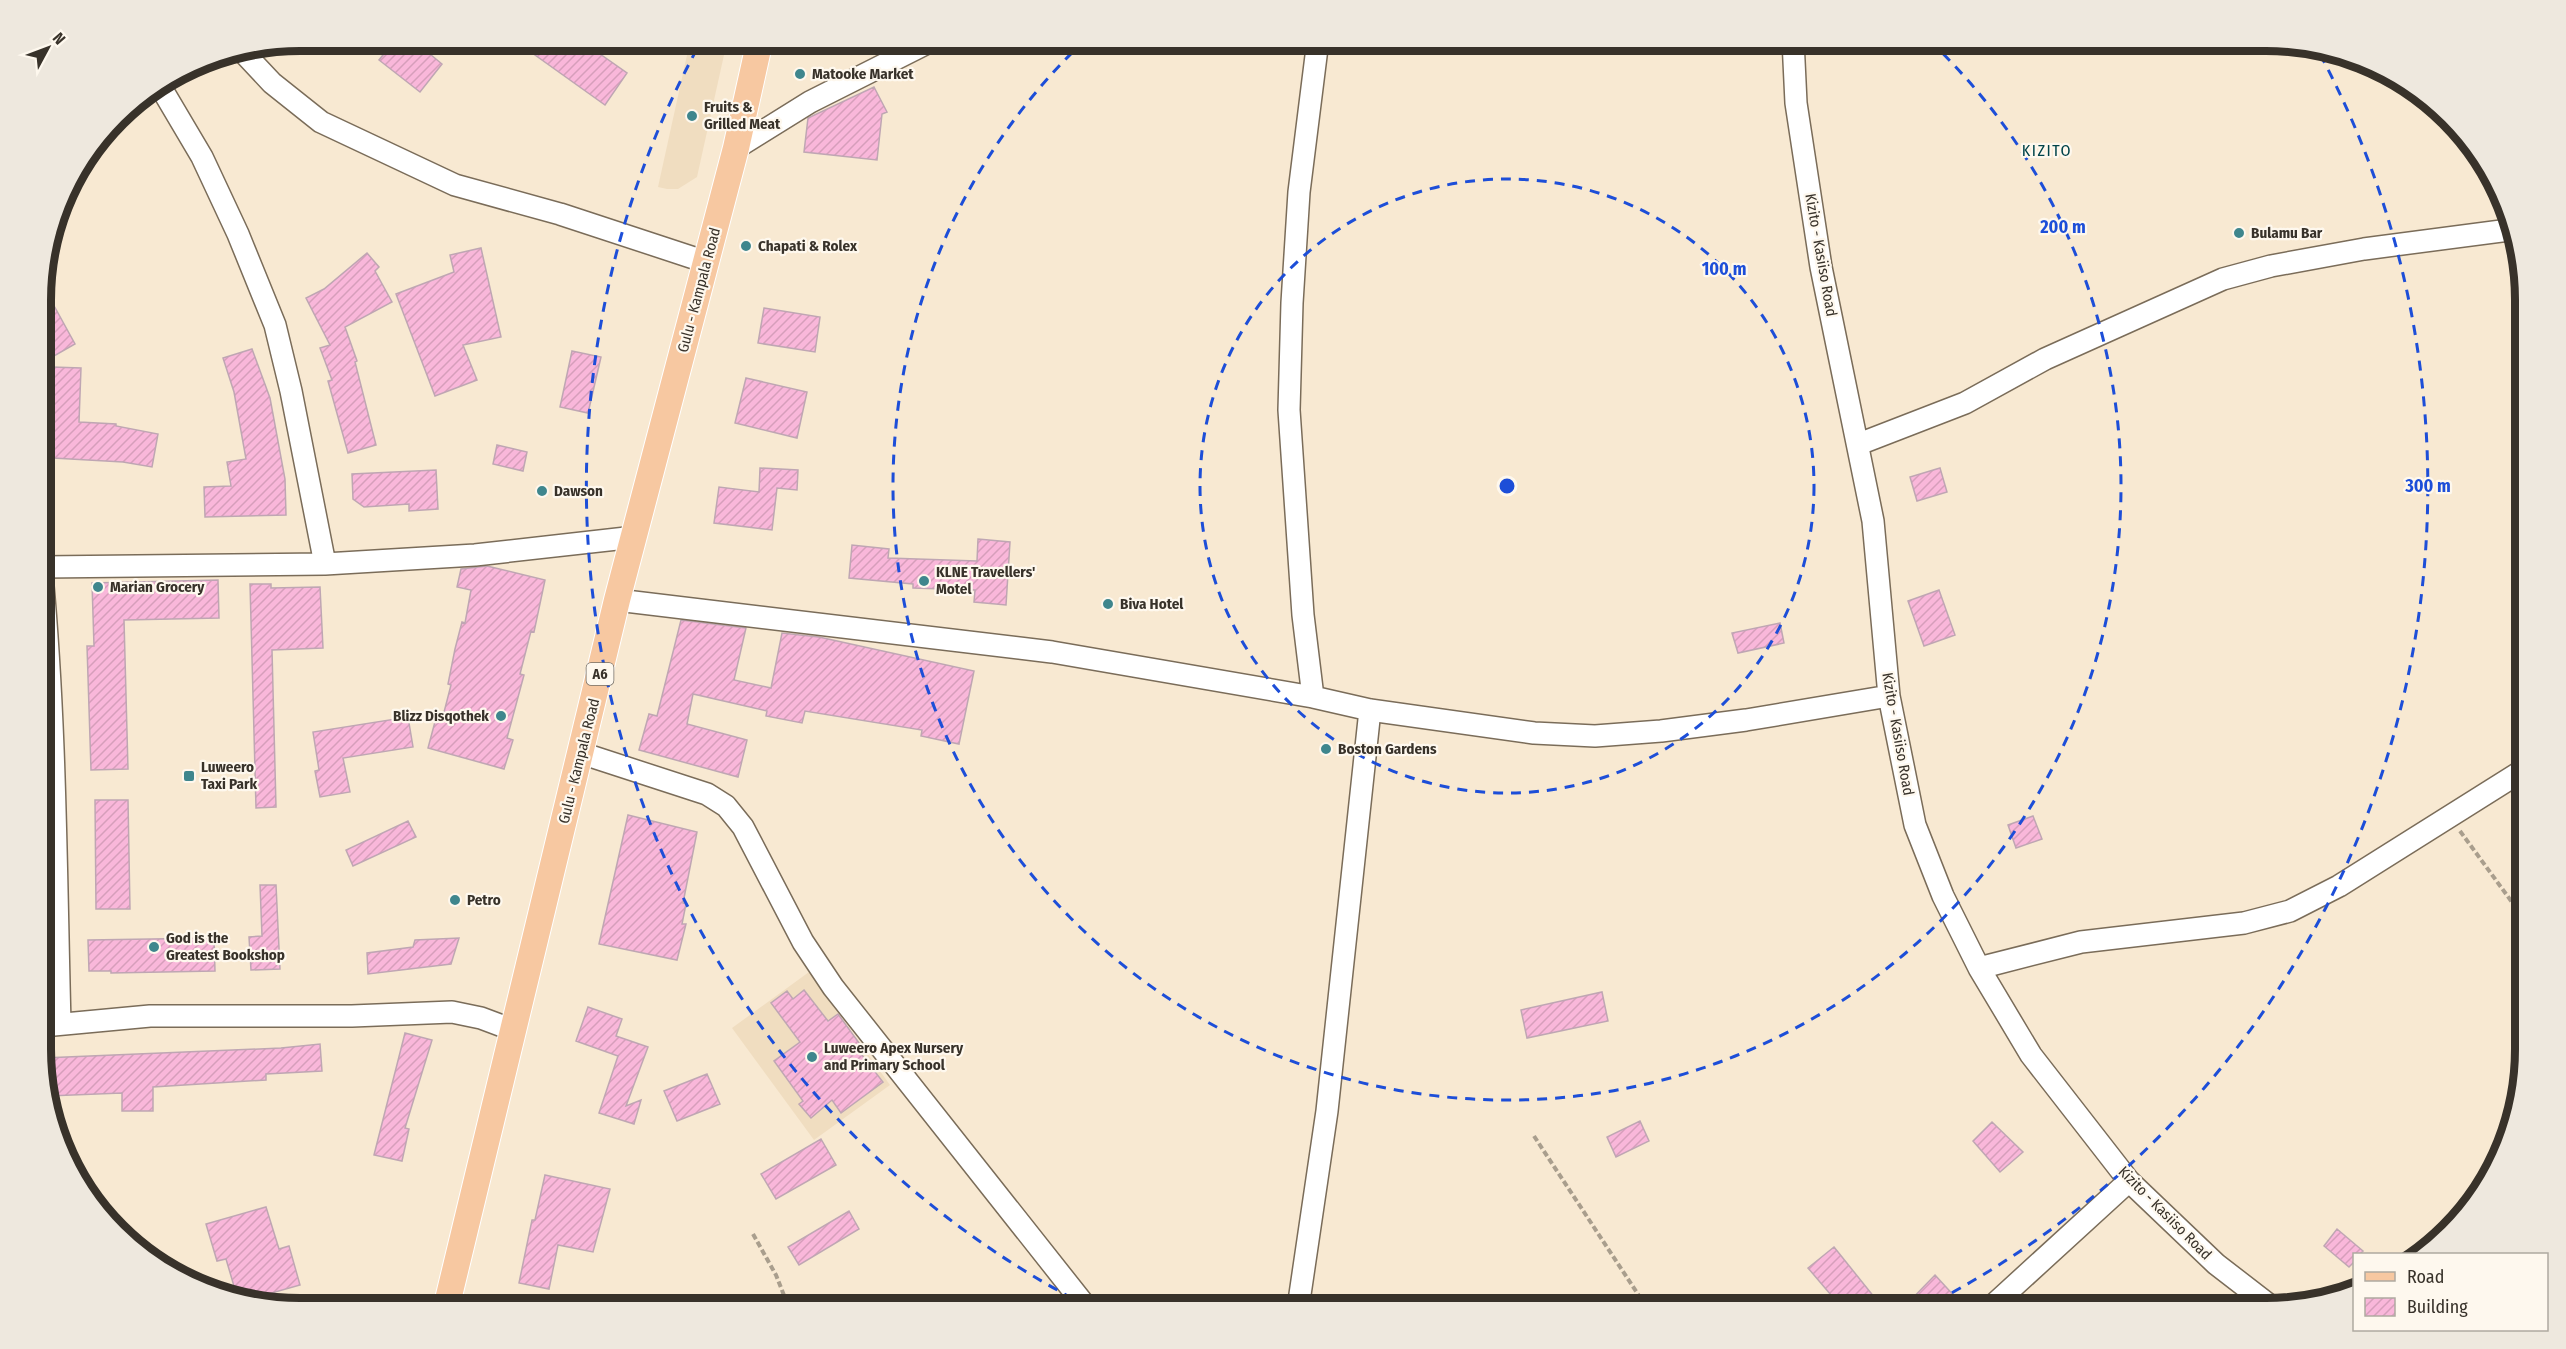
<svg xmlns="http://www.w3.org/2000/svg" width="2566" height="1349" viewBox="0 0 2566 1349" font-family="'Fira Sans Condensed',sans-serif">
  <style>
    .built { fill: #f0ddc0 }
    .building { fill: url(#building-hatch); stroke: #bfa6b3; stroke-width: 1.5 }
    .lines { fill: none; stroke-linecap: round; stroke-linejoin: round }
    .minor-casing { stroke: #7a6c59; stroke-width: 24 }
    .major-casing { stroke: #fff; stroke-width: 28 }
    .path { stroke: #a99e8d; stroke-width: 4; stroke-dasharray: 6 3; stroke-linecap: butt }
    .minor { stroke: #fff; stroke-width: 21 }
    .major { stroke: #f7c8a1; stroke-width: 26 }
    .ring { fill: none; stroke: #1d4ed8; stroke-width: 3; stroke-dasharray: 10 8 }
    .poi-dot { fill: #3f868d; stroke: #fef8ee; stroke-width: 2 }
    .labels { text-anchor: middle; stroke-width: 4.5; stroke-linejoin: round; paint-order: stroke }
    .shield { fill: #fef8ee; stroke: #736d65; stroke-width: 1.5 }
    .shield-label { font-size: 14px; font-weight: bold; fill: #38322a }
    .poi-label { font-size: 15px; font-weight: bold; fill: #38322a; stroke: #fef8ee; text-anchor: start }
    .street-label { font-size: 15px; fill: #38322a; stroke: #fef8ee }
    .neighbourhood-label { font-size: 16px; letter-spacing: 1.5px; fill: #004349; stroke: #fef8ee }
    .rim { fill: none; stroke: #38322a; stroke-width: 8 }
    .centre { fill: #1d4ed8; stroke: #fef8ee; stroke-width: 3 }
    .ring-label { font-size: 18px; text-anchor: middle; font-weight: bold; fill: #1d4ed8; stroke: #fef8ee; stroke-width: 4.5; stroke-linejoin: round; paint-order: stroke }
  </style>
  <defs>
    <pattern id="building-hatch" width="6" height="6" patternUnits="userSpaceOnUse" patternTransform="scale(1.5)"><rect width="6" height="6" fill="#f9b7da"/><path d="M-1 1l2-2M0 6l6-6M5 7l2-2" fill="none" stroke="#d69ebb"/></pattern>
  </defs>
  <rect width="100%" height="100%" fill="#f8e9d2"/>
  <!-- built -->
  <path class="built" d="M689,46L724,55L697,177L678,189H667L658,187Z
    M809,972L890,1085L814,1140L732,1028Z"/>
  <!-- building -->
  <path class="building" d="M395,40H413L442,64L420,92L379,60Z
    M514,40H580L627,73L605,105Z
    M874,87L887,112L882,114L877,160L804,152L808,118Z
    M481,248L501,337L463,345L477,380L435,396L396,294L454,272L450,255Z
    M367,253L379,267L375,271L392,302L345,327L357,361L355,362L376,445L348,453L328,381L332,380L320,348L330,345L306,298L324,289Z
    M41,282L75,344L47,360L41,350Z
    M764,308L820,317L815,352L758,343Z
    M252,349L270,398L285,479L286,515L205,517L204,487L231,486L227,462L246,459L234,392L223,358Z
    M572,351L601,357L588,413L560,407Z
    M52,367L81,368L79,422L116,424V426L158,434L152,467L123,462L53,458L46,448Z
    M746,378L807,392L797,438L735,423Z
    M497,445L527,452L523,471L493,464Z
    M760,468L798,470L797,490L777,488L772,530L714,523L719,487L759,492Z
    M1940,468L1947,492L1917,501L1910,477Z
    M436,470L438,509L409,511V504L364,507L353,499L352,474Z
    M978,539L1010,542L1006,605L974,602L975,590L913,588V584L849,578L852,545L889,549L888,558L977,561Z
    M487,566L545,580L534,632L531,631L520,674L524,675L507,738L513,740L504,769L428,748L436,718L442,720L451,685L448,684L455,649L462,622L465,623L471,590L457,587L461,569Z
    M218,580L219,618L124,620L128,769L91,770L87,646H94L92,583Z
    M250,584H271V588L320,587L323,648L272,650L276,807L256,808Z
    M1939,590L1955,635L1924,646L1908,601Z
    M681,620L746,628L734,680L771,688L782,633L819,637L974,671L959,744L921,736L922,730L805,711L802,723L766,716L767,711L693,694L687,724L747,740L738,777L639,750L649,714L657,716Z
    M1780,623L1784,643L1738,653L1732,633Z
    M408,717L413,747L343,758L350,792L320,797L315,771L319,770L313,732Z
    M95,800H128L130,909H96Z
    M628,815L697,832L683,903L686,904L682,924H686L677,960L599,944Z
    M2033,816L2042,839L2016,848L2008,825Z
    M408,821L416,837L353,866L346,850Z
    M260,885H276L280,969L251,970L249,937L262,936Z
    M214,938L215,971L111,973V971H89L88,940Z
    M459,938L451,964L368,974L367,953L413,947L415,940Z
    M804,990L828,1021L838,1014L862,1047L858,1050L883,1082L841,1113L832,1100L811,1118L799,1104L803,1101L774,1061L800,1042L771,1003L787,991L793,999Z
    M1602,992L1608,1021L1527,1038L1521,1010Z
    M588,1007L622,1019L616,1036L648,1047L626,1106L641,1100L634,1124L599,1113L618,1056L576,1041Z
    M405,1033L432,1040L405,1128L409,1129L402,1161L374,1155Z
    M320,1044L322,1071L266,1074V1080L153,1087V1111H122V1093L48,1096L43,1083V1058L281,1048Z
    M707,1074L720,1104L677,1121L664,1091Z
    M1640,1121L1649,1141L1616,1157L1607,1137Z
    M1992,1122L2023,1152L2000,1172L1973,1141Z
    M821,1139L836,1165L776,1199L761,1174Z
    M545,1175L610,1189L593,1252L558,1245L549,1289L519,1283L532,1220H535Z
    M266,1207L279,1249L289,1246L300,1285L254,1298L236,1293L226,1259L217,1261L206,1224Z
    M849,1211L859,1229L799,1265L788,1247Z
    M2337,1229L2363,1251L2360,1254H2355V1261L2349,1267L2324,1246Z
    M1834,1247L1883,1308H1842L1808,1268Z
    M1935,1275L1957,1299L1948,1308H1903Z"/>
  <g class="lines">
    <defs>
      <path id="minor" d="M1793,40L1796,103L1821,267L1873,521L1889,696L1915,825L1943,896L1979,968L2031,1055L2129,1181L2216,1264L2273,1308
        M243,52L272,83L321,122L455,185L560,214L706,262
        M160,86L202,157L238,234L275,325L291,391L325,564
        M736,148L810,102L933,40
        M1859,444L1965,403L2045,359L2223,279L2271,266L2364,249L2509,230
        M42,567L325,564L475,555L635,537
        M42,575C56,724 56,875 60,1024
        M617,600L1052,652L1313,697L1370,710L1534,733L1595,736L1661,731L1746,720L1889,696
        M1313,697L1303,615L1289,410L1292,303L1299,192L1318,40
        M581,753L707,794L726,806L743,827L803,942L833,987L1087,1308
        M1979,968L2081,942L2244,923L2290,911L2339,886L2525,769
        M43,1026L150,1016H352L452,1012L481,1018L513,1030
        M1298,1308L1327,1111L1370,710
        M1990,1308L2129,1181"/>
      <path id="major" d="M446,1308L617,600L736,148L760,40"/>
    </defs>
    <!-- minor casing -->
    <use href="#minor" class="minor-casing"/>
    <!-- major casing -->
    <use href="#major" class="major-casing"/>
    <!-- path -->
    <path class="path" d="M2460,831L2517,909L2525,916
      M1534,1136L1647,1308
      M753,1234L776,1275L789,1308
      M1047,1308L1059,1301"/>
    <!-- minor -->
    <use href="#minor" class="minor"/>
    <!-- major -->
    <use href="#major" class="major"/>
  </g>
  <!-- distance rings -->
  <g class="ring">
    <circle cx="1507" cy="486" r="307"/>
    <path d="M1930 41A614 614 0 1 1 1084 41"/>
    <path d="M1089 1307A921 921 0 0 1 698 47M2320 54A921 921 0 0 1 1925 1307"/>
  </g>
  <!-- markers -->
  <g class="poi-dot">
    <circle cx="800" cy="74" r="6"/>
    <circle cx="692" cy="116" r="6"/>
    <circle cx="2239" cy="233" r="6"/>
    <circle cx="746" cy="246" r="6"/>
    <circle cx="542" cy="491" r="6"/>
    <circle cx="924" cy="581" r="6"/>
    <circle cx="98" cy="587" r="6"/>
    <circle cx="1108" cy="604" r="6"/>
    <circle cx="501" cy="716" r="6"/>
    <circle cx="1326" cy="749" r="6"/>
    <rect x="183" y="770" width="12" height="12" rx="3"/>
    <circle cx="455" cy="900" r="6"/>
    <circle cx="154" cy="947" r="6"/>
    <circle cx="812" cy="1057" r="6"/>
  </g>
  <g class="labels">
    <!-- shield labels -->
    <rect class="shield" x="586.5" y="663" width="27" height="22" rx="4.5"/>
    <g class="shield-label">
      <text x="600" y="679">A6</text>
    </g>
    <!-- poi labels -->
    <g class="poi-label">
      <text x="812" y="79">Matooke Market</text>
      <text x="704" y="112">Fruits &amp;<tspan x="704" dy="17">Grilled Meat</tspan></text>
      <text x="2251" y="238">Bulamu Bar</text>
      <text x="758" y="251">Chapati &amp; Rolex</text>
      <text x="554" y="496">Dawson</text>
      <text x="936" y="577">KLNE Travellers'<tspan x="936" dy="17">Motel</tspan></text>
      <text x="110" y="592">Marian Grocery</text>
      <text x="1120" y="609">Biva Hotel</text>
      <text x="489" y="721" text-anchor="end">Blizz Disqothek</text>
      <text x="1338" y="754">Boston Gardens</text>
      <text x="201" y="772">Luweero<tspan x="201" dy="17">Taxi Park</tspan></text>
      <text x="467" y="905">Petro</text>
      <text x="166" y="943">God is the<tspan x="166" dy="17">Greatest Bookshop</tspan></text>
      <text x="824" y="1053">Luweero Apex Nursery<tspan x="824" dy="17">and Primary School</tspan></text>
    </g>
    <!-- street labels -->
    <g class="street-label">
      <text transform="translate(1821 255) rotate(80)" y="5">Kizito - Kasiiso Road</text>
      <text transform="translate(699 290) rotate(-75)" y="5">Gulu - Kampala Road</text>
      <text transform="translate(1898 734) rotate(80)" y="5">Kizito - Kasiiso Road</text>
      <text transform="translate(579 761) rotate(-76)" y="5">Gulu - Kampala Road</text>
      <text transform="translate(2165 1213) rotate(45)" y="5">Kizito - Kasiiso Road</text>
    </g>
    <!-- neighbourhood labels -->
    <g class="neighbourhood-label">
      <text x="2047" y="156">KIZITO</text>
    </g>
  </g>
  <!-- crop -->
  <path d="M0 0H2566V1349H0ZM300 51H2266A249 249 0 0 1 2515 300V1049A249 249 0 0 1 2266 1298H300A249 249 0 0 1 51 1049V300A249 249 0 0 1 300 51Z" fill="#eee8de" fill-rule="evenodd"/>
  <path class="rim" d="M300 51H2266A249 249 0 0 1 2515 300V1049A249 249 0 0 1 2266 1298H300A249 249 0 0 1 51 1049V300A249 249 0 0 1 300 51Z"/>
  <circle cx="1507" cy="486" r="9" class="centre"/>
  <g class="ring-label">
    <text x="2063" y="233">200 m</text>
    <text x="1724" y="275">100 m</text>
    <text x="2428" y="492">300 m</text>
  </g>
  <!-- legend -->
  <rect x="2353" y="1253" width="195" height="78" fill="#fef8ee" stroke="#afa9a0" stroke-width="1.5"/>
  <rect x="2365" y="1272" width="30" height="9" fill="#f7c8a1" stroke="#afa9a0" stroke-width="1.5"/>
  <text x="2407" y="1283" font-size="18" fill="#38322a">Road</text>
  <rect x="2365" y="1298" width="30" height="18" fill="url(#building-hatch)" stroke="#afa9a0" stroke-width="1.5"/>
  <text x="2407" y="1313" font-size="18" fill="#38322a">Building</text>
  <!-- north arrow -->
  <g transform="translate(48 48) rotate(49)" stroke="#fef8ee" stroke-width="4.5" paint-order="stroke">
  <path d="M0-4.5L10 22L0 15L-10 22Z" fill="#38322a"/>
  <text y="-9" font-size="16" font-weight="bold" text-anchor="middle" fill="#38322a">N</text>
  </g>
</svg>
